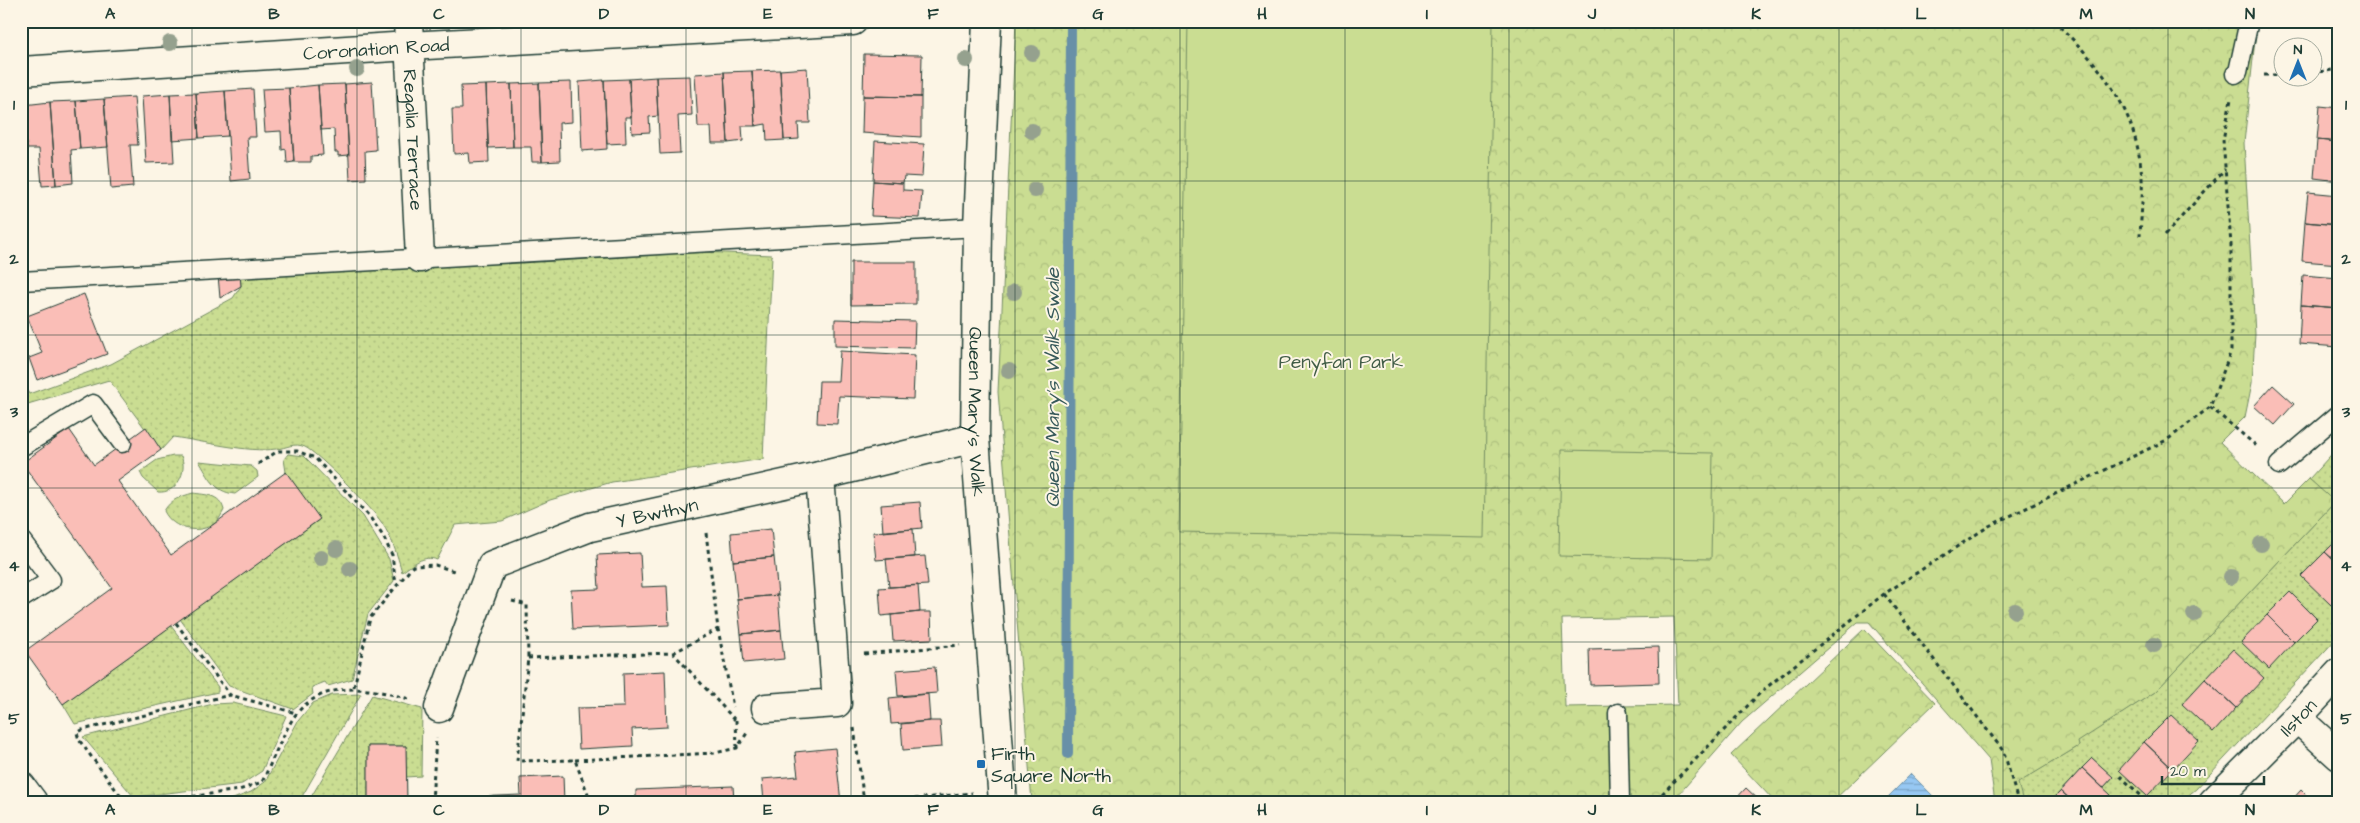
<svg xmlns="http://www.w3.org/2000/svg" width="2360" height="823" viewBox="0 0 2360 823" font-family="'Architects Daughter',sans-serif">
  <style>
    .grass { fill: url(#grass-dots); stroke: #748d63 }
    .park { fill: url(#park-crowns); stroke: #748d63; fill-rule: evenodd }
    .pitch { fill: #cadd92; stroke: #748d63 }
    .water { fill: url(#water-rules); stroke: #6790a7 }
    .lines { fill: none; stroke-linecap: round; stroke-linejoin: round }
    .stream { stroke: #6790a7; stroke-width: 10 }
    .building { fill: #fabeb7; stroke: #1f3d34 }
    .service-casing { stroke: #1f3d34; stroke-width: 21 }
    .minor-casing { stroke: #1f3d34; stroke-width: 31 }
    .path { stroke: #1f3d34; stroke-width: 3; stroke-dasharray: 4 4; stroke-linecap: butt }
    .service { stroke: #fcf5e5; stroke-width: 18 }
    .minor { stroke: #fcf5e5; stroke-width: 28 }
    .tree { fill: #95a18e }
    .grid { fill: none; stroke: #1f3d34; stroke-width: 1; stroke-opacity: 0.55 }
    .poi-dot { fill: #1f6fb2; stroke: #fcf5e5; stroke-width: 2 }
    .labels { text-anchor: middle; stroke-width: 4; stroke-linejoin: round; paint-order: stroke }
    .street-label { font-size: 19px; fill: #1f3d34; stroke: #fcf5e5 }
    .park-label { font-size: 19px; fill: #415d47; stroke: #fcf5e5 }
    .poi-label { font-size: 19px; fill: #1f3d34; stroke: #fcf5e5; text-anchor: start }
    .water-label { font-size: 20px; font-style: italic; fill: #37595a; stroke: #fcf5e5 }
    .neatline { fill: none; stroke: #1f3d34; stroke-width: 2 }
    .grid-label { font-size: 16px; text-anchor: middle; font-weight: bold; fill: #1f3d34 }
  </style>
  <defs>
    <pattern id="grass-dots" width="8" height="8" patternUnits="userSpaceOnUse" patternTransform="scale(1.25)"><rect width="8" height="8" fill="#cadd92"/><path d="M2 2h.1M6 6h.1" fill="none" stroke="#adbf7e" stroke-width="1.8" stroke-linecap="round"/></pattern>
    <pattern id="park-crowns" width="20" height="18" patternUnits="userSpaceOnUse" patternTransform="scale(1.25)"><rect width="20" height="18" fill="#cadd92"/><path d="M2 6a3 3 0 1 1 6 0M12 15a3 3 0 1 1 6 0" fill="none" stroke="#adbf7e"/></pattern>
    <pattern id="water-rules" width="6" height="5" patternUnits="userSpaceOnUse" patternTransform="scale(1.25)"><rect width="6" height="5" fill="#97c8f3"/><path d="M0 2.5h6" fill="none" stroke="#7ba4c6"/></pattern>
  </defs>
  <rect width="100%" height="100%" fill="#fcf5e5"/>
  <filter id="ink" filterUnits="userSpaceOnUse"><feTurbulence type="fractalNoise" baseFrequency=".02" numOctaves="2"/><feDisplacementMap in="SourceGraphic" scale="10" xChannelSelector="R" yChannelSelector="G"/><feConvolveMatrix kernelMatrix="1 2 1 2 8 2 1 2 1" color-interpolation-filters="sRGB"/></filter>
  <g filter="url(#ink)">
    <!-- grass -->
    <path class="grass" d="M700,252L772,255L763,459L612,482L550,500L502,521L455,525L437,560C424,554 412,565 402,572C397,554 392,538 382,523C373,509 319,454 305,447C294,442 287,448 276,449C248,453 202,441 173,437L161,450L109,380L21,406V380L29,394L111,364L233,298L241,286L240,276L624,254Z
      M2339,446V636L2196,789L2180,802H2104L2111,795L2103,788L2113,777L2092,758L2050,802H2023L2017,783L2079,746L2077,742L2155,692L2334,503L2309,479Z
      M288,454L304,456L363,516L389,559L394,581L368,614L352,679L328,686L325,682L312,687L313,694L293,709L229,686L180,619L319,520L286,472L284,459Z
      M173,456H181C188,471 177,494 158,492L143,478L140,472L157,460Z
      M199,461L251,466L257,471L258,477L235,494C214,492 209,477 199,461Z
      M193,493C206,495 220,494 224,510C222,514 219,520 215,523C199,535 173,530 164,511C171,499 180,497 193,493Z
      M171,626L218,687V692L75,724L63,704Z
      M361,694L300,800L263,797L244,802H215L233,799L251,792L265,782L298,721L313,703L332,695Z
      M372,695L422,709L421,776L406,777V746H368V802H308Z
      M233,703L286,716L262,771L242,784L134,797L83,737L213,704Z"/>
    <!-- park -->
    <path class="park" d="M1016,21H2257L2244,143L2255,334L2252,383L2245,417L2220,442L2284,504L2309,479L2335,502L2155,692L2078,742L2079,746L2018,783L2023,802H1995L1989,760L1869,622H1858L1742,722L1678,795L1686,802H1032L998,392ZM1674,617L1678,705L1565,707L1562,619Z
      M1864,629L1935,703L1832,802H1775L1731,755Z"/>
    <!-- pitch -->
    <path class="pitch" d="M1188,21H1493L1484,538L1179,532Z
      M1561,450L1713,453L1711,559L1559,556Z"/>
    <!-- water -->
    <path class="water" d="M1911,774L1939,802H1883Z"/>
    <g class="lines">
      <!-- stream -->
      <path class="stream" d="M1068,754L1071,21"/>
    </g>
    <!-- building -->
    <path class="building" d="M864,54L922,55L921,97L863,96Z
      M807,68L810,123H798L799,139L784,140L780,70Z
      M780,70L784,140L767,141L766,124L755,126L752,71Z
      M752,71L755,126H742L743,141L728,143L724,72Z
      M724,72L728,143H712L711,127H698L695,74Z
      M690,76L692,115L678,116L680,153L660,154L656,77Z
      M656,77L658,116L649,117L650,132L632,133L629,79Z
      M629,79L631,117H625L626,143L607,144L604,80Z
      M604,80L607,149L582,151L579,82Z
      M372,82L376,150L365,151L366,179L350,180L345,84Z
      M571,82L572,122L559,123L560,161L542,162L539,83Z
      M539,83L542,162H532L531,147H513L511,84Z
      M345,84L349,155L338,156V152H335L334,129L321,130L318,85Z
      M511,84L513,147L488,148L486,85Z
      M318,85L323,155L311,156V162H294L289,88Z
      M486,85L489,162L470,163L469,153L454,154L452,109H462L461,86Z
      M289,88L294,162L287,163L286,149L282,150L281,131L265,132L262,89Z
      M253,89L256,137H247L250,179L231,181L225,91Z
      M225,91L228,136L199,138L196,93Z
      M196,93L199,138L172,140L170,94Z
      M170,94L174,162L146,163L142,96Z
      M863,96L921,97V137L862,133Z
      M134,97L138,145H130L133,187L111,189L104,99Z
      M104,99L108,147L80,149L76,101Z
      M76,101L80,149L71,150L73,183L56,185L50,102Z
      M50,102L56,185L42,186L39,149H27L24,105Z
      M2320,106L2339,108V142L2317,140Z
      M2317,140L2339,142V181L2314,178Z
      M875,141L924,144L922,177L904,176L903,183L873,181Z
      M873,181L903,183V190L922,191L920,218L871,216Z
      M2308,192L2339,195V225L2305,222Z
      M2305,222L2339,225V264L2302,261Z
      M851,262H916V304L851,305Z
      M240,274L241,286L220,298L218,275Z
      M2303,275L2339,278V308L2301,305Z
      M84,294L107,354L37,380L29,358L42,353L27,316Z
      M2301,305L2339,308V347L2299,344Z
      M835,319L915,321L914,348L835,346Z
      M840,351L915,355L913,399L839,396L837,424L817,423L819,381H838Z
      M2273,385L2294,404L2275,425L2254,406Z
      M146,427L161,450L118,481L171,555L286,472L320,519L63,704L25,651L112,588L22,463L69,429L94,465Z
      M920,502L922,528L883,532L881,505Z
      M771,529L774,557L733,561L731,533Z
      M913,529L915,557L876,560L873,532Z
      M2339,538V565L2325,552Z
      M2325,552L2339,565V597L2331,605L2301,576Z
      M640,553L642,587L667,586L669,625L573,629L571,590L599,589L597,555Z
      M925,556L928,585L889,587L886,559Z
      M774,557L778,595L737,599L733,561Z
      M918,585L920,612L881,616L879,588Z
      M2290,592L2317,619L2294,642L2267,615Z
      M778,595L781,630L741,634L737,599Z
      M920,612H931L932,639L893,641L891,615Z
      M2267,615L2294,642L2269,669L2241,642Z
      M781,630L784,659L744,663L741,634Z
      M1658,647L1659,683L1590,685L1589,649Z
      M2233,649L2264,678L2236,708L2205,679Z
      M935,667L937,693L898,696L896,670Z
      M665,671L667,727L632,729L633,746L579,749L577,708L624,707L623,673Z
      M2205,679L2236,708L2213,733L2182,704Z
      M928,694L930,721L891,724L889,698Z
      M2171,715L2199,741L2173,769L2144,742Z
      M930,721H940L942,747L903,750L901,724Z
      M2144,742L2173,769L2147,796L2119,770Z
      M368,746H406L407,802H368Z
      M835,748L841,802H764L762,779L798,776L795,752Z
      M2092,758L2113,777L2103,788L2082,768Z
      M2082,768L2111,795L2104,802H2073L2061,791Z
      M563,776L564,802H475V797L521,795L520,778Z
      M733,786L734,802H636V790Z
      M1746,788L1761,802H1733Z
      M2301,790L2313,802H2290Z
      M2061,791L2073,802H2050Z"/>
    <g class="lines">
      <defs>
        <path id="service" d="M2235,74L2238,72L2249,21
          M21,281L978,227
          M21,447L93,404L122,443
          M2279,465L2339,414
          M21,540L51,580L21,599
          M1618,713L1620,802"/>
        <g id="minor">
          <path id="s1" d="M408,21L420,258"/>
          <path id="s2" d="M987,21L978,227L975,438L1003,802"/>
          <path id="s3" d="M21,71L409,46L853,21"/>
          <path id="s4" d="M439,708L492,565L590,527L820,476L975,438"/>
          <path d="M766,708L837,703L820,476"/>
          <path d="M2297,718L2339,756"/>
          <path d="M21,786L33,802"/>
          <path id="s5" d="M2213,802L2297,718L2339,673"/>
        </g>
      </defs>
      <!-- service casing -->
      <use href="#service" class="service-casing"/>
      <!-- minor casing -->
      <use href="#minor" class="minor-casing"/>
      <!-- path -->
      <path class="path" d="M2054,21C2102,67 2137,109 2142,178C2143,197 2141,217 2140,236
        M2312,73L2339,69
        M2264,75H2282
        M2165,235L2225,169
        M2210,407L2259,448
        M258,464L278,451H297L315,458L369,516L383,536L392,555L396,584
        M706,533L718,629L733,707
        M1884,594L2004,752L2018,802
        M512,601L527,605L528,658L517,761L575,760L591,802
        M176,623L230,695
        M673,653L718,629
        M864,654L960,645
        M528,658L673,653L735,720
        M354,687L370,618L413,566L435,565L457,572
        M736,720L737,748
        M854,728L864,802
        M575,760L715,753L737,748L747,733
        M2120,776L2148,802
        M1662,794L1762,691L1884,594L1989,526L2167,440L2210,407L2231,351V245L2223,140L2231,99
        M125,802L79,740L77,733L82,730L230,695L296,713
        M153,802L239,790L262,782C271,764 286,726 297,713C326,679 372,688 409,699
        M432,802L436,738
        M883,802L972,793"/>
      <!-- service -->
      <use href="#service" class="service"/>
      <!-- minor -->
      <use href="#minor" class="minor"/>
    </g>
    <!-- trees -->
    <g class="tree">
      <circle cx="170" cy="43" r="8"/>
      <circle cx="1032" cy="53" r="8"/>
      <circle cx="966" cy="60" r="8"/>
      <circle cx="357" cy="69" r="8"/>
      <circle cx="1032" cy="131" r="8"/>
      <circle cx="1035" cy="190" r="8"/>
      <circle cx="1014" cy="292" r="8"/>
      <circle cx="1009" cy="371" r="8"/>
      <circle cx="2261" cy="544" r="8"/>
      <circle cx="336" cy="549" r="8"/>
      <circle cx="321" cy="558" r="8"/>
      <circle cx="350" cy="569" r="8"/>
      <circle cx="2231" cy="577" r="8"/>
      <circle cx="2015" cy="611" r="8"/>
      <circle cx="2194" cy="614" r="8"/>
      <circle cx="2154" cy="645" r="8"/>
    </g>
  </g>
  <!-- grid -->
  <path class="grid" d="M192,21V802M357,21V802M521,21V802M686,21V802M851,21V802M1015,21V802M1180,21V802M1345,21V802M1509,21V802M1674,21V802M1839,21V802M2003,21V802M2168,21V802M21,181H2339M21,335H2339M21,488H2339M21,642H2339"/>
  <!-- markers -->
  <rect class="poi-dot" x="976" y="759" width="10" height="10" rx="2.5"/>
  <g class="labels">
    <!-- street labels -->
    <g class="street-label">
      <text dy="7" stroke="none"><textPath href="#s3" startOffset="356">Coronation Road</textPath></text>
      <text dy="7" stroke="none"><textPath href="#s1" startOffset="119">Regalia Terrace</textPath></text>
      <text dy="7" stroke="none"><textPath href="#s2" startOffset="391">Queen Mary's Walk</textPath></text>
      <text dy="7" stroke="none"><textPath href="#s4" startOffset="326">Y Bwthyn</textPath></text>
      <text dy="7" stroke="none"><textPath href="#s5" startOffset="120">Ilston</textPath></text>
    </g>
    <!-- park labels -->
    <g class="park-label">
      <text x="1341" y="368">Penyfan Park</text>
    </g>
    <!-- poi labels -->
    <g class="poi-label">
      <text x="991" y="760">Firth<tspan x="991" dy="22">Square North</tspan></text>
    </g>
    <!-- water labels -->
    <g class="water-label">
      <text transform="translate(1052 388) rotate(-90)" y="7">Queen Mary's Walk Swale</text>
    </g>
  </g>
  <!-- margin -->
  <rect width="2360" height="823" fill="none" stroke="#fcf5e5" stroke-width="55"/>
  <!-- north arrow -->
  <g transform="translate(2298 62)"><circle r="24" fill="#fcf5e5" stroke="#a4ab9e"/>
  <path d="M0-4L9 19L0 12L-9 19Z" fill="#1f6fb2"/>
  <text y="-8" font-size="14" font-weight="bold" text-anchor="middle" fill="#1f3d34">N</text>
  </g>
  <!-- scale -->
  <path d="M2162 776v8h102v-8" fill="none" stroke="#1f3d34" stroke-width="2.5"/>
  <text x="2170" y="776" font-size="15" fill="#1f3d34" stroke="#fcf5e5" stroke-width="4" paint-order="stroke">20 m</text>
  <rect x="28" y="28" width="2304" height="768" class="neatline"/>
  <g class="grid-label">
    <text x="110" y="19">A</text>
    <text x="274" y="19">B</text>
    <text x="439" y="19">C</text>
    <text x="604" y="19">D</text>
    <text x="768" y="19">E</text>
    <text x="933" y="19">F</text>
    <text x="1098" y="19">G</text>
    <text x="1262" y="19">H</text>
    <text x="1427" y="19">I</text>
    <text x="1592" y="19">J</text>
    <text x="1756" y="19">K</text>
    <text x="1921" y="19">L</text>
    <text x="2086" y="19">M</text>
    <text x="2250" y="19">N</text>
    <text x="14" y="110">1</text>
    <text x="2346" y="110">1</text>
    <text x="14" y="264">2</text>
    <text x="2346" y="264">2</text>
    <text x="14" y="417">3</text>
    <text x="2346" y="417">3</text>
    <text x="14" y="571">4</text>
    <text x="2346" y="571">4</text>
    <text x="14" y="724">5</text>
    <text x="2346" y="724">5</text>
    <text x="110" y="815">A</text>
    <text x="274" y="815">B</text>
    <text x="439" y="815">C</text>
    <text x="604" y="815">D</text>
    <text x="768" y="815">E</text>
    <text x="933" y="815">F</text>
    <text x="1098" y="815">G</text>
    <text x="1262" y="815">H</text>
    <text x="1427" y="815">I</text>
    <text x="1592" y="815">J</text>
    <text x="1756" y="815">K</text>
    <text x="1921" y="815">L</text>
    <text x="2086" y="815">M</text>
    <text x="2250" y="815">N</text>
  </g>
</svg>
